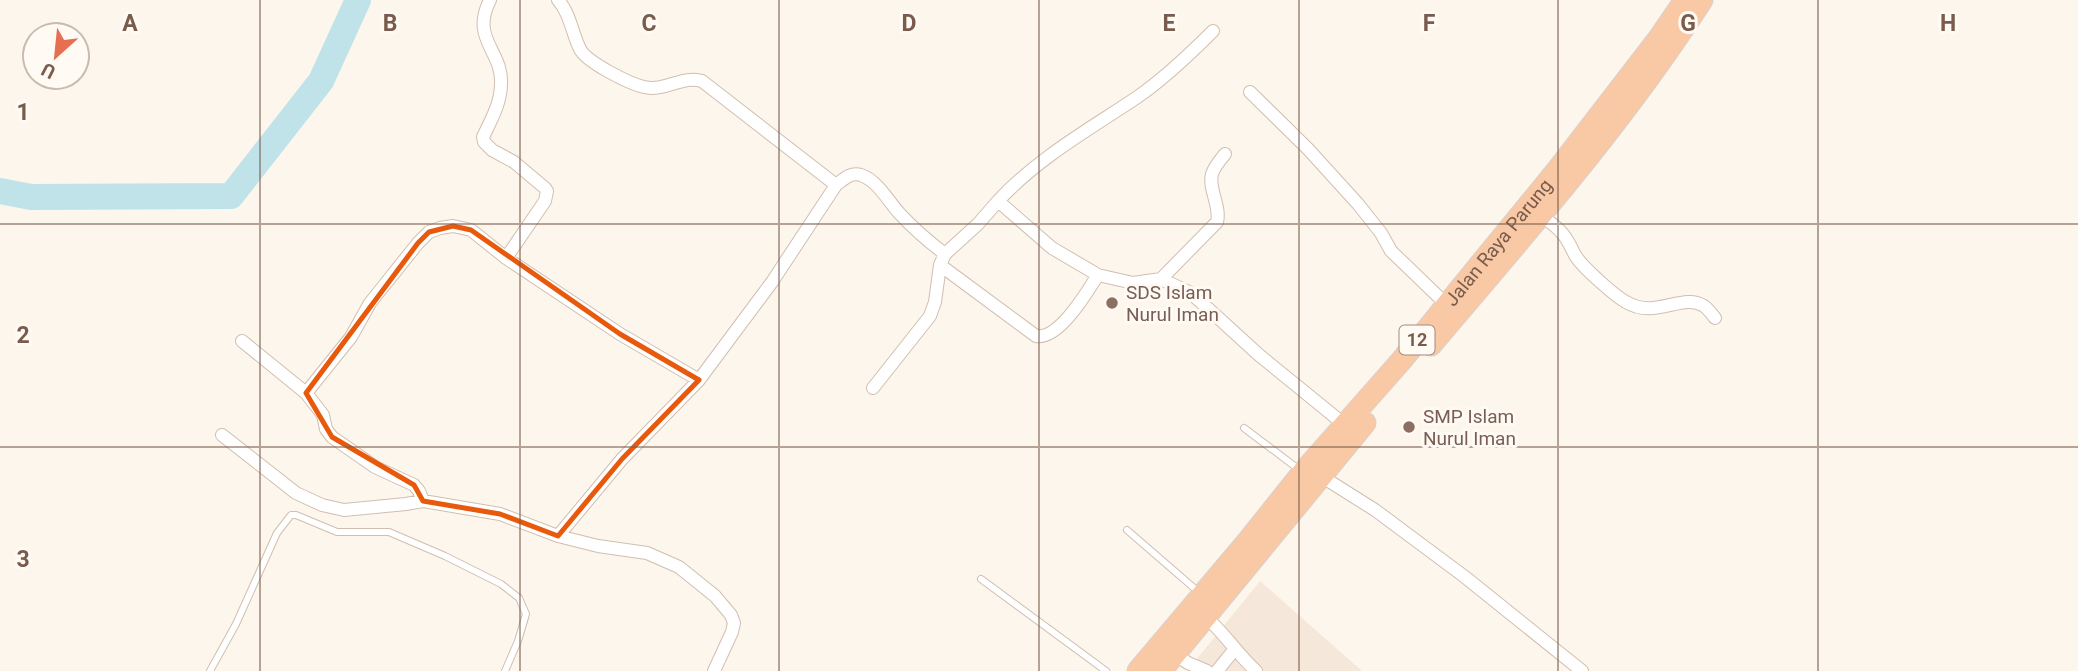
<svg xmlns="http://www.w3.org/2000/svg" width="2078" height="671" viewBox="0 0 2078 671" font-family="Roboto,sans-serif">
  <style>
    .residential { fill: #f5e8da }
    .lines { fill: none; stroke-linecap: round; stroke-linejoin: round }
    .river { stroke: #bfe3e8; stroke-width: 26 }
    .service-casing { stroke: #d1beb0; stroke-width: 8 }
    .minor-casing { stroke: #d1beb0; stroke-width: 14 }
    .trunk-casing { stroke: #dad1cd; stroke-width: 23 }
    .service { stroke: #fff; stroke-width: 6 }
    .minor { stroke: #fff; stroke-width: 12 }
    .trunk { stroke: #f9c8a4; stroke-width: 21 }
    .marked { fill: none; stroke: #e8590c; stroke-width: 5; stroke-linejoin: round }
    .grid { fill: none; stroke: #7a5c4d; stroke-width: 2; stroke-opacity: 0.55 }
    .education-dot { fill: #8d6e63; stroke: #fffaf3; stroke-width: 2.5 }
    .labels { text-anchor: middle; stroke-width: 6; stroke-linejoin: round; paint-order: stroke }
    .shield { fill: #fffaf3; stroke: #a28b7f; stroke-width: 2 }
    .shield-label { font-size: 18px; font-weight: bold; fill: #7a5c4d }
    .street-label { font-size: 19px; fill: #7a5c4d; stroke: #fffaf3 }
    .education-label { font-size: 19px; fill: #785e54; stroke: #fffaf3; text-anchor: start }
    .grid-label { font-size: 23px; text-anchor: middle; font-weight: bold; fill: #7a5c4d; stroke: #fffaf3; stroke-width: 6; stroke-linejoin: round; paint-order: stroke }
  </style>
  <rect width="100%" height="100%" fill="#fdf6ec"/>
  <!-- residential -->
  <path class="residential" d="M1260,581L1362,671H1187Z"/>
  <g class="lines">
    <!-- river -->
    <path class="river" d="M0,191L31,197L231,196L321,81L358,0"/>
    <defs>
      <path id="service" d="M1244,428L1301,471
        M1127,530L1201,594
        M981,579L1106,671
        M210,671L236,624L277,533L291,515H296L337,532H389L445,556L501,584L519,598L526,614L518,641L505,671"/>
      <path id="minor" d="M490,0C470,39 503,51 501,84C501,103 491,120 483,137L484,142L492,150L514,162L545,188L547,191L545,201L506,258
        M558,0C570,13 572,33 580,49C586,62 630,84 644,87C664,92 683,75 702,81L836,185
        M1250,92L1308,149L1358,204L1381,233L1391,251L1446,304
        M998,201C1038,158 1088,130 1136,98C1164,79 1189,55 1213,31
        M1540,215C1547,220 1555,225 1561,232C1568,239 1570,246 1575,255C1581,266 1615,296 1626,302C1656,320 1682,292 1704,306C1708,309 1712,314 1715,318
        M940,265L1036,336C1059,340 1087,292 1098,275
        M1161,279L1217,222C1221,206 1208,189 1212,174C1214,167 1220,160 1225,154
        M242,341L306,393L323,415L326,429L332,437L375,467L414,485L419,491L423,501
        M873,388L930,316L935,302L940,265L945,254L978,224L998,201L1052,248L1098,275L1133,283L1161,279L1191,293L1259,355L1345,425
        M306,393L351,337L370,303L418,243L429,232L440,228L453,226L471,230L506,258L620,334L699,380L772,282L836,185C844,179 850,172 861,175C878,181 888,201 900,214C914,229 929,242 945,254
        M222,435L296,493L322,505L344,510L406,504L423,501L500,514L558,536L598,546L647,553L679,567L715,596L731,615L734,623L732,632L714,671
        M1321,476L1375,510L1465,577L1582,671
        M558,536L622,459L699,380
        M1201,613C1222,629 1236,653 1256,671
        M1171,652L1188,663L1207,671
        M1217,671L1234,650"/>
      <g id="trunk">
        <path d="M1431,345C1525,234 1623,123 1702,0"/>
        <path id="s1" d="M1138,671L1247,542L1303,472L1401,361L1558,169L1659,38L1685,0"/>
        <path d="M1161,671L1365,423"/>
      </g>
    </defs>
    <!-- service casing -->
    <use href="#service" class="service-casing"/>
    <!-- minor casing -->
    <use href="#minor" class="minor-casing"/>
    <!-- trunk casing -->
    <use href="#trunk" class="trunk-casing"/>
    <!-- service -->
    <use href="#service" class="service"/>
    <!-- minor -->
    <use href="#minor" class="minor"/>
    <!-- trunk -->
    <use href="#trunk" class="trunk"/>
  </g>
  <!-- marked area -->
  <path class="marked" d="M453,226L471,230L620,334L699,380L622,459L558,536L500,514L423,501L414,485L332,437L306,393L418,243L429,232Z"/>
  <!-- grid -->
  <path class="grid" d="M260,0V671M520,0V671M779,0V671M1039,0V671M1299,0V671M1558,0V671M1818,0V671M0,224H2078M0,447H2078"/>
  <!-- markers -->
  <g class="education-dot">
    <circle cx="1112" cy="303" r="7"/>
    <circle cx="1409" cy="427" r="7"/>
  </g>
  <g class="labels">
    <!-- shield labels -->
    <rect class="shield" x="1399.5" y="325.5" width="35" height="29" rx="5"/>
    <g class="shield-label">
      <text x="1417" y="346">12</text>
    </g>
    <!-- street labels -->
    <g class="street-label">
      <text dy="7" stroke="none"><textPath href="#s1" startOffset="560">Jalan Raya Parung</textPath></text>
    </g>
    <!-- education labels -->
    <g class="education-label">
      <text x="1126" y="299">SDS Islam<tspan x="1126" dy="22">Nurul Iman</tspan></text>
      <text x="1423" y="423">SMP Islam<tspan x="1423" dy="22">Nurul Iman</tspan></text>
    </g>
  </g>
  <g class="grid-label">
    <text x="130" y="31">A</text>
    <text x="390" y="31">B</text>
    <text x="649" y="31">C</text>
    <text x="909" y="31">D</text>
    <text x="1169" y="31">E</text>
    <text x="1429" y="31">F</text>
    <text x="1688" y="31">G</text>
    <text x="1948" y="31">H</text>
    <text x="23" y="120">1</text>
    <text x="23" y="343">2</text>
    <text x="23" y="567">3</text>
  </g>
  <!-- north arrow -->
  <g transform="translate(56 56) rotate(207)"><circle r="33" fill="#fffaf3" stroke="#cabbb1" stroke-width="2"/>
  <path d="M0-5L12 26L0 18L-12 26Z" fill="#e76f51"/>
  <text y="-10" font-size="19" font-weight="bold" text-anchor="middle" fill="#7a5c4d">U</text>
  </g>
</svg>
